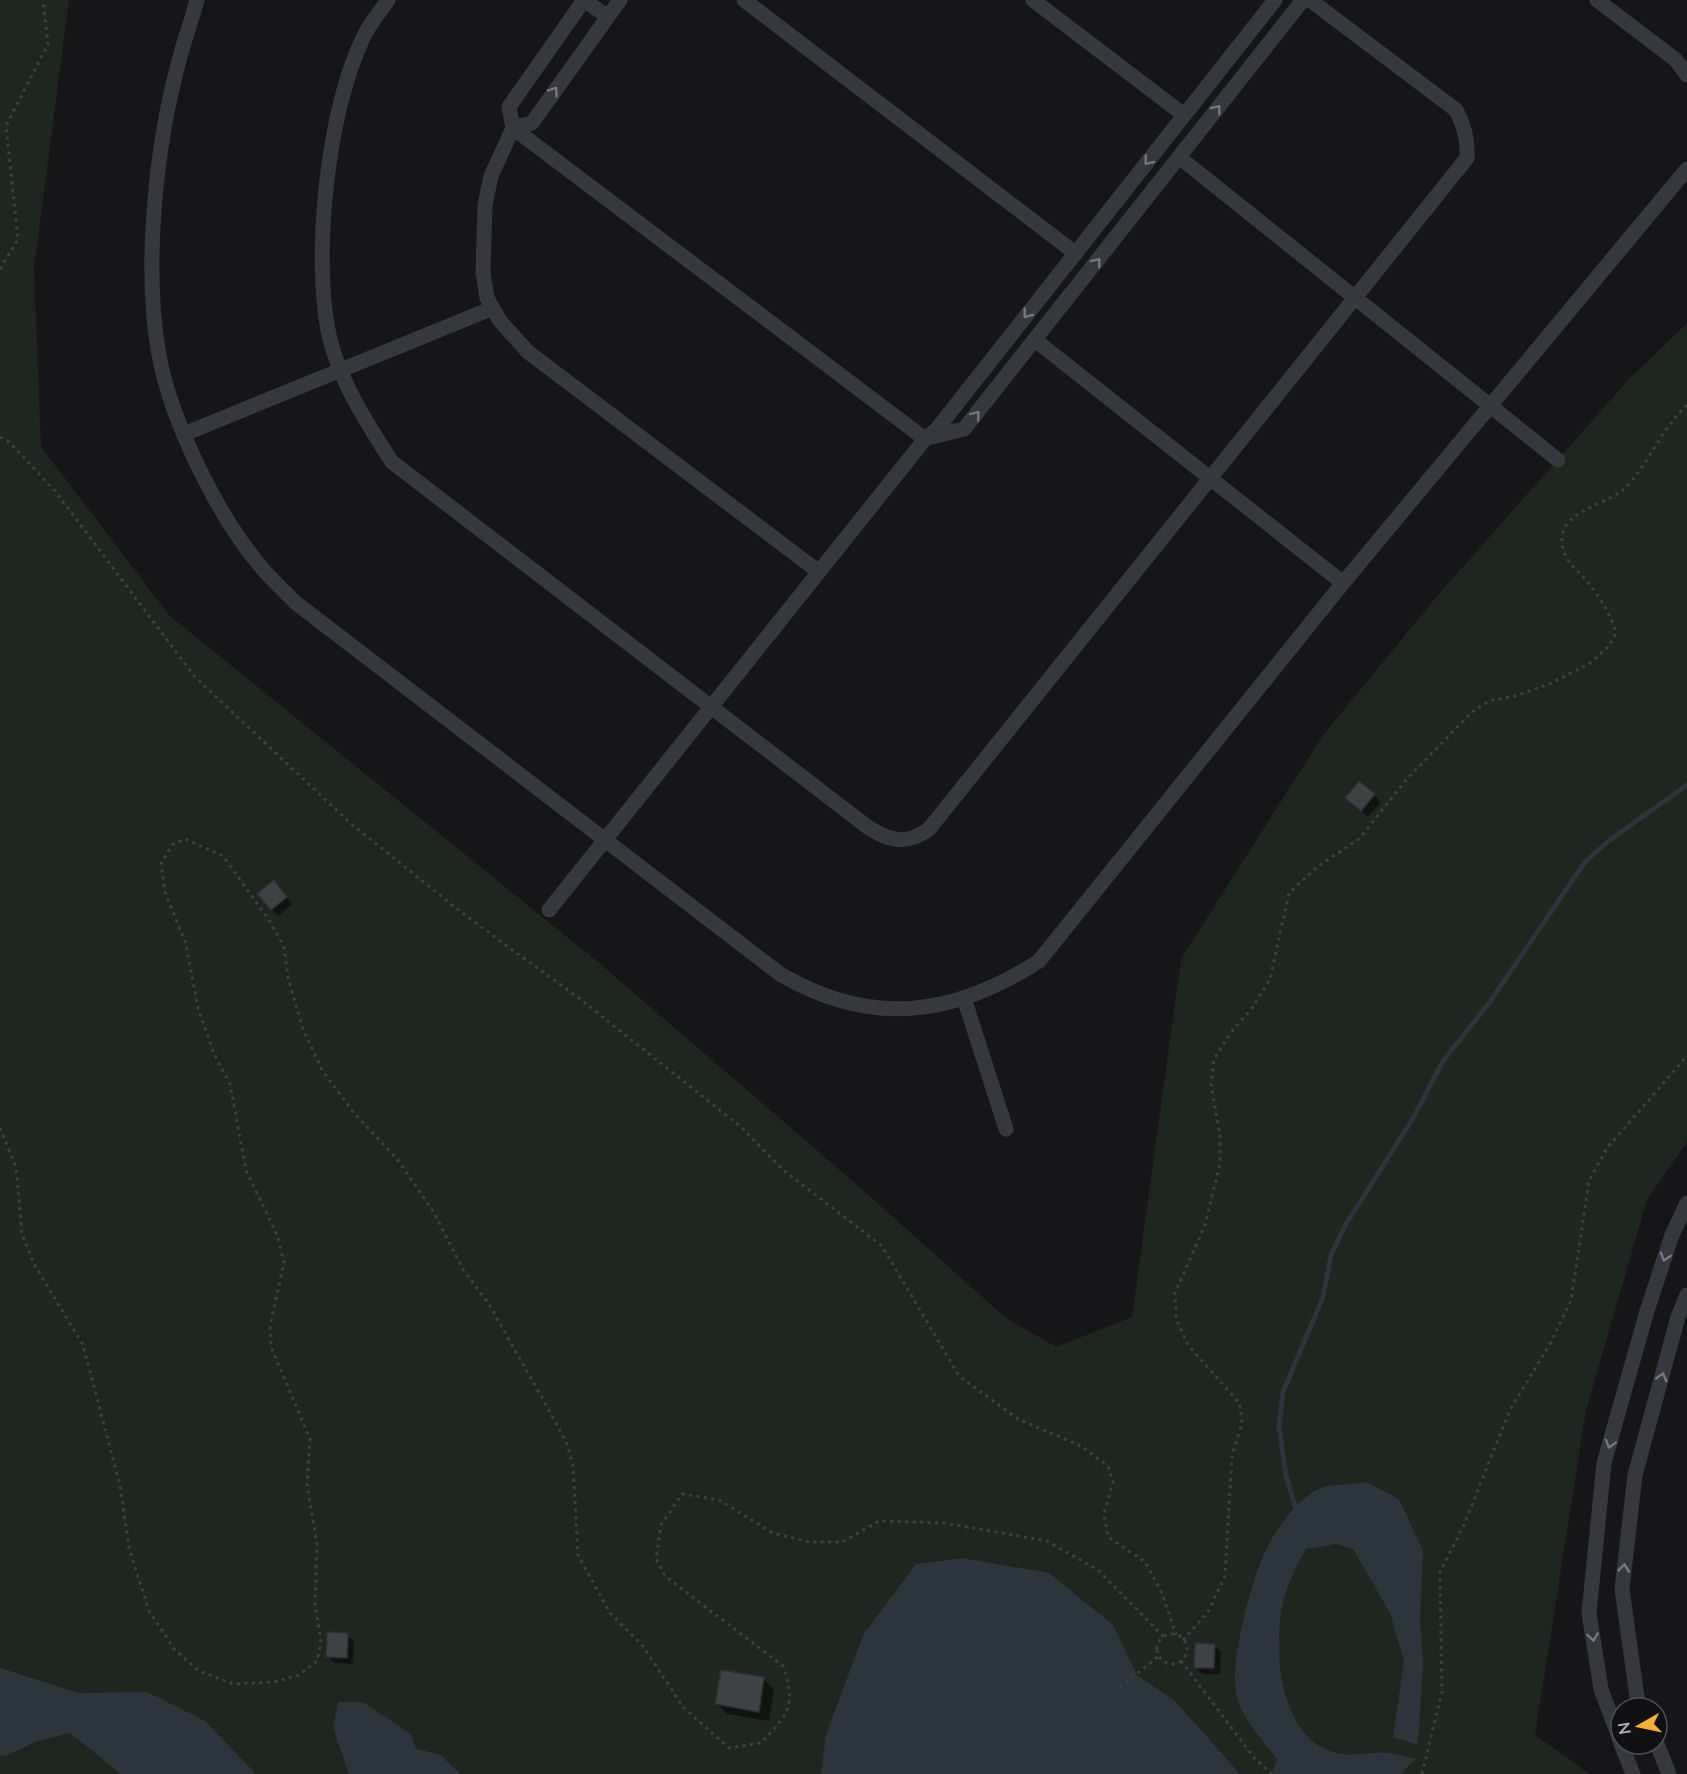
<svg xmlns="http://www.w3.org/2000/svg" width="1687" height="1774" viewBox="0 0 1687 1774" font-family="Lato,sans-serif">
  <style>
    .green { fill: #1e261f }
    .water { fill: #2c353c }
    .shadow { fill: #0007 }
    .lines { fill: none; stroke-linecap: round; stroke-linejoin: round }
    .stream { stroke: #2c353c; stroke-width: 5 }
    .building { fill: #404145; stroke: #303034; stroke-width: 1.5 }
    .path { stroke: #3d3f44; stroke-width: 3; stroke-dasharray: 3 4.5; stroke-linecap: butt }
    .minor { stroke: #37383d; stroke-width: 15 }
    .oneway { stroke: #757881 }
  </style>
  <rect width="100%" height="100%" fill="#161618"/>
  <!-- green -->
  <path class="green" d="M0,0H69L34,269L41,447L170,616L598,962L863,1190L1006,1318L1056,1347L1132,1317L1181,959L1323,735L1438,595L1629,379L1687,323V1142L1647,1200L1586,1410L1535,1735L1590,1774H0Z"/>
  <!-- water -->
  <path class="water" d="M1366,1482L1399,1499L1423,1551L1420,1618L1423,1662L1418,1745L1393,1737L1404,1661L1390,1613L1353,1549L1336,1544L1306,1549C1295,1568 1284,1591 1281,1613C1275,1655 1280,1723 1321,1747C1346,1761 1364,1750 1388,1753C1397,1754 1406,1757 1415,1759L1401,1774H1272L1277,1759C1263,1740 1240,1717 1236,1693C1230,1661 1250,1587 1263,1556C1273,1533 1292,1506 1313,1492C1325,1483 1352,1485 1366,1482Z
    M962,1558L1049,1573L1113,1625L1137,1675L1175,1701L1240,1774H821L826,1735L863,1635L916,1564Z
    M0,1668L79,1693L147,1692L205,1721L256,1774H121L70,1733L38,1741L5,1756L0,1755Z
    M338,1702H363L411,1734L416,1749L439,1754L461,1774H349L333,1728Z"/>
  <!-- shadow -->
  <path class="shadow" d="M1374,795L1381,802L1368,817L1353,804Z
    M280,889L292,904L278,916L272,909Z
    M347,1635L354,1641L353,1664L334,1663L327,1656Z
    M1214,1645L1221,1652L1220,1674H1202L1196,1667Z
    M763,1679L774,1689L769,1721L727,1714L717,1704Z"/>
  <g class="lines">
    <!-- stream -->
    <path class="stream" d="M1295,1506L1286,1476L1279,1427L1283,1392L1323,1297L1331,1255L1346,1224L1412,1120L1443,1061L1489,1003L1585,862L1611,839L1687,785"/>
  </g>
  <!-- building -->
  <path class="building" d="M1359,781L1375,794L1361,811L1345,798Z
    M274,880L287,897L271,910L257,894Z
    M327,1632L348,1633L347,1658L326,1657Z
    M1195,1643L1215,1644L1214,1668H1194Z
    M721,1670L764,1677L759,1712L715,1704Z"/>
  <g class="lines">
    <!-- path -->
    <path class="path" d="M0,269L18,239L6,126L48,44L43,0
      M0,437L10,443L55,491L195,677L349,822L462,913L580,999L741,1127L782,1169L882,1246L959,1376L1018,1419L1081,1446L1108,1466L1113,1481L1104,1514L1108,1537L1145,1562L1162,1593L1176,1635
      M0,1128L16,1167L22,1234L34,1264L83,1345L120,1486L129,1548L149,1611L175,1650L199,1671L233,1684L274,1682L299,1675L317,1661L321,1642L315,1603L317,1544L307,1484L310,1439L271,1347L270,1326L284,1263L277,1235L246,1170L230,1084L214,1054L198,1008L186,944L165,892L161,864L172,845L185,839L223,856L269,920L284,947L288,978L303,1029L322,1070L354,1113L397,1159L433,1211L464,1271L489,1304L550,1412L567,1444L573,1466L578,1555L610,1613L642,1645L684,1708L729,1748L761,1743C788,1714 797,1706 783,1666L665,1576L656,1559L661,1525L682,1494L719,1500L773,1533L809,1542H842L879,1521L945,1523L1047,1541L1098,1570L1164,1637
      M1157 1649a15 15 0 1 1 30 0a15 15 0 1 1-30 0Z
      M1183,1640L1208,1612L1225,1576L1232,1455L1242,1424L1240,1404L1188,1345L1176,1318L1175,1293L1205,1225L1220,1164V1135L1211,1084L1214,1059L1232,1031L1254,1006L1270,979L1289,893L1317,867L1359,839L1406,780L1472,712L1489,701L1515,696L1549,684L1589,664L1609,646L1616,633C1611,615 1601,599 1590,585C1582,574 1568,565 1564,552C1550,510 1608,507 1627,486C1650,461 1662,428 1687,405
      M1181,1661L1255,1759L1272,1774
      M1120,1687L1159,1656
      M1422,1774L1442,1692L1440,1572L1463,1527L1510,1410L1551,1342L1571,1301L1589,1181L1607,1148L1687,1056"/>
    <!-- minor -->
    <path class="minor" d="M197,0C192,19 185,38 180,57C156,143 143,266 159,355C171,421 217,515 261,567C271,579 284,591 296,603L780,974C870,1027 953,1017 1039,961L1343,583L1687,169
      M388,0C380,12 369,24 363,38C328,111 313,251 328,330C337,377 366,422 392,462L869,828C892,842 907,845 929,829L1467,158C1468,140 1465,126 1456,110L1310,0
      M584,0L509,107L513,128L491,176L485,205L483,272L487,298L500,321L528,352L819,572
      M584,0L608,17
      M744,0L1075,253
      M1033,0L1184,115
      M1597,0L1676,60L1687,75
      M513,128L925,439
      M513,128L532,123L620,0
      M1179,157L1558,460
      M1035,340L1343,583
      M184,434L493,308
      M928,438L964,429L1303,0
      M549,910L925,439L937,429L1275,0
      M964,998L1006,1129
      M1642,1708L1637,1697L1622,1589L1635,1475L1678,1317L1687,1295
      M1621,1743L1601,1689L1589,1613L1604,1463L1647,1311L1672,1235L1687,1203
      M1621,1744L1633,1774
      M1657,1744L1669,1774"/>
  </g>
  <!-- one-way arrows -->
  <defs><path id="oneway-chevron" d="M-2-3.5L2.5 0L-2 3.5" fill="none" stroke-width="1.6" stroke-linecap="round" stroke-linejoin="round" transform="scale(1.5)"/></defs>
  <g class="oneway">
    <use href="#oneway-chevron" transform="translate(554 91) rotate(-54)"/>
    <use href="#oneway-chevron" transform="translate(1217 109) rotate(-52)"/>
    <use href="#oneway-chevron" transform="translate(1148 161) rotate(128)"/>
    <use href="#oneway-chevron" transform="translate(1097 262) rotate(-52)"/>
    <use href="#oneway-chevron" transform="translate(1027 314) rotate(128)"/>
    <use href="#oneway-chevron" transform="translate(976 415) rotate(-52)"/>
    <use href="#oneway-chevron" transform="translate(1665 1257) rotate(108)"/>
    <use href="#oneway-chevron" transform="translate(1662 1377) rotate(-75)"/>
    <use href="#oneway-chevron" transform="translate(1610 1444) rotate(106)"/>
    <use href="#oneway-chevron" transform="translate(1624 1568) rotate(-83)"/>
    <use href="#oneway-chevron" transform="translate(1593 1637) rotate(81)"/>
  </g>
  <!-- north arrow -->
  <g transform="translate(1639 1726) rotate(261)"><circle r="28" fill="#111113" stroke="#4d4f55" stroke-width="1.5"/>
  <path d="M0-4.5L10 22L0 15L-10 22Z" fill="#f2b134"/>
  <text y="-9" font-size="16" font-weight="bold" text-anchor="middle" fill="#a8adb8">N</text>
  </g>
</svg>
